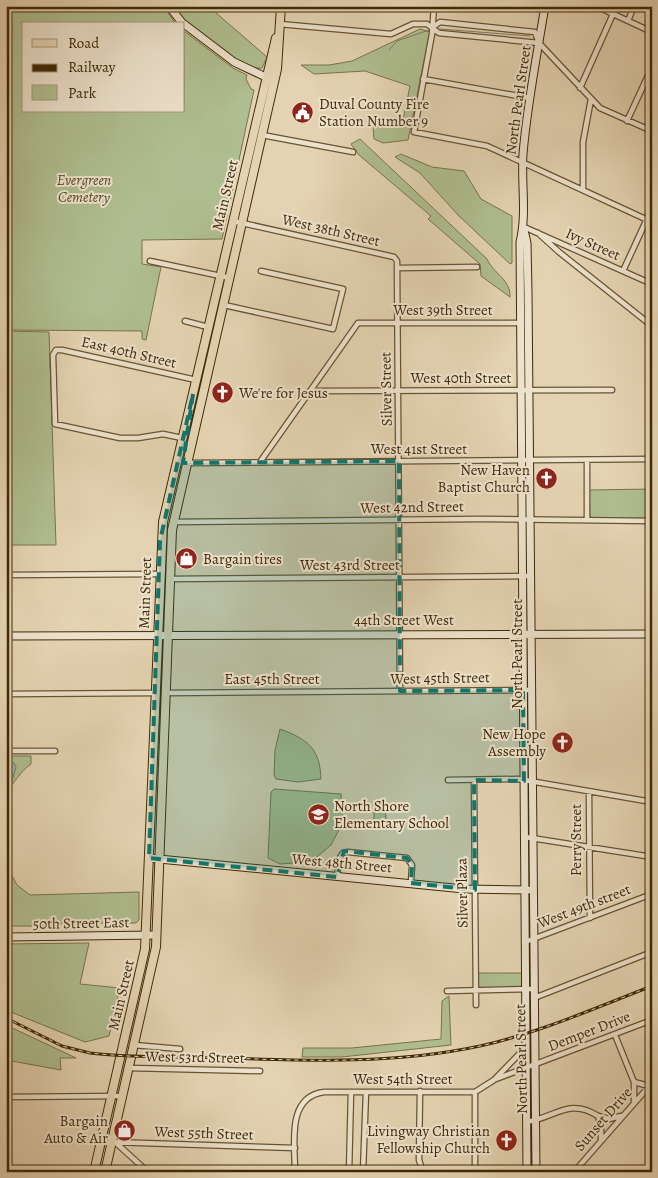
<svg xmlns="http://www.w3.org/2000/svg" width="658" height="1178" viewBox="0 0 658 1178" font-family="Alegreya,serif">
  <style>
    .green { fill: #afbe90; stroke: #78744b }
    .water { fill: #97b6b4; stroke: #747e6e }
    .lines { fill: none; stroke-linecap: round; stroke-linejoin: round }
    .stream { stroke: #747e6e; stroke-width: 1 }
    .street-casing { stroke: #695431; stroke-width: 7 }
    .secondary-casing { stroke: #402a06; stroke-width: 9 }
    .primary-casing { stroke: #402a06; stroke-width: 10 }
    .street { stroke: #ede2cd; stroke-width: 4.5 }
    .secondary { stroke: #ede2cd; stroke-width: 7 }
    .primary { stroke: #e4d3b2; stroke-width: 8 }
    .rail-casing { stroke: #402a06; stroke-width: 3 }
    .rail { stroke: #ede2cd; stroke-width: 1; stroke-dasharray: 4; stroke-linecap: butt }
    .marked { fill: #0f766e; fill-opacity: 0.2; stroke: #0f766e; stroke-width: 4; stroke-dasharray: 10 6; stroke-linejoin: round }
    .labels { text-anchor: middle; stroke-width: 4; stroke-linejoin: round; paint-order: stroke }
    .street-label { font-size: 15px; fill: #402a06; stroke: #ede2cd }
    .poi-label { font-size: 15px; fill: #402a06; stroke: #ede2cd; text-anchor: start }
    .park-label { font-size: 15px; font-style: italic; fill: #564822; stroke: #ede2cd }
  </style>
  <rect width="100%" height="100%" fill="#e4d3b2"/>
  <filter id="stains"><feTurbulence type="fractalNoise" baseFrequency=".004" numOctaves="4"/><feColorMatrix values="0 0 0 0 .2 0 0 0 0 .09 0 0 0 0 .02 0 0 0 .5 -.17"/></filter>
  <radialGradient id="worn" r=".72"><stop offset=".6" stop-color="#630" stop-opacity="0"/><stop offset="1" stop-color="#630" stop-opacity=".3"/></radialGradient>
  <!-- green -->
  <path class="green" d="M6,6H163L176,24H24V111H184V31L233,68L247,75L246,79L251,89L254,90L222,239L142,240V264L161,267L146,340L142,339V331L6,330Z
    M173,6H208L267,57L262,68C245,72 197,34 185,22C180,18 176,11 173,6Z
    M420,29L430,32L408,140L383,143L374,139L373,127L402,125L410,86L365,71L314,74L301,65H329L352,61Z
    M360,139L487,259C493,273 511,280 510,297L481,276L480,264L428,219L431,216L359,155L351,144Z
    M401,154L432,167L464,171L481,199L512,216V263L510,264L458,215L420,173L395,157Z
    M6,331L49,332L56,545H6Z
    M652,489V518L590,519L589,490Z
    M280,729C307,739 320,748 321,779L298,782L276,779L274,775L275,750Z
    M6,756H31V764C20,772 15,782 6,792V784L12,781L14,764L6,763Z
    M274,789L341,794L343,822L331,845L311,862L280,864L268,858L271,792Z
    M374,802H385L386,821H374Z
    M6,864L17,885L30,895L139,892V920L136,923H66L46,926H6Z
    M89,943L80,984L120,988L109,1036L85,1042L6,1010V944Z
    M478,973H523V987L478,988Z
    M449,996L451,1045L342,1057H302L303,1048H352L441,1039L442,1001Z
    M6,1025L76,1058H60L61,1070L6,1060Z"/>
  <!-- water -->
  <path class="water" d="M6,763H14L16,767L12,781L6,784Z"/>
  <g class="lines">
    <!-- stream -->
    <path class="stream" d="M440,29L530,36
      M389,50L397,41L429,30"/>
    <defs>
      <path id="street" d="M434,6L432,34L414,132L487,146L652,222
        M596,6L652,32
        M628,21L634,6
        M279,24L391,34L413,24H427L439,33L539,43
        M433,27L440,22L535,32L539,43L600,108L652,131
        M423,79L530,98
        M580,88L613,14
        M627,121L652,67
        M262,135L353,152
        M583,190V142L591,99
        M233,221L394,257L397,261L400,691
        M524,227L652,284
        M538,233L559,252L652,326
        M150,261L230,278
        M397,268L477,267
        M623,271L652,208
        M224,305L333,329L343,289L261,271
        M185,321L208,327
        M310,391L612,390
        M182,438L163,434L138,438H120L55,424L53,355L56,350H62L196,380
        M587,460V519
        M260,462L358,323H522
        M187,463L652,459
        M173,522L479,519L652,521
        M6,575L159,574
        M170,579L531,576
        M165,693L531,690
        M6,694L155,693
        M6,751H55
        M448,780L518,779L652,802
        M474,780L476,1005
        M589,792L590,918
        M525,837L652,857
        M337,877L339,859L343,853L348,852L407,858L412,865L411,883
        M525,942L652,894
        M447,991L534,989
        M534,998L652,952
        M615,1035L634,1082V1102
        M134,1045L180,1049
        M129,1068L260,1071
        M496,1079L652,1020
        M634,1082L649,1086
        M420,1091L419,1160L423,1172
        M475,1092V1172
        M6,1097L122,1096
        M598,1116L609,1119L621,1116
        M526,1122C555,1118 569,1097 598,1116L601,1127V1140
        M111,1142L295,1148
        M115,1142L148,1172
        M295,1172C295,1144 286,1097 324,1092H475L494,1080L526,1047
        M349,1172L351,1092
        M363,1172L366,1092
        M574,1172L652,1083"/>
      <path id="secondary" d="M169,6L183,24
        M184,24L234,62L272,80
        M524,230L527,243L528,293L536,1172
        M6,636L652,634
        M149,858L464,889L528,890
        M6,937L156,935
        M527,1172L520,242C527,213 521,184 523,154C527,105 537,55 545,6"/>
      <path id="primary" d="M94,1172L145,949L163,522L276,38
        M105,1172L156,947L172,530L277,69L281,6"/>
    </defs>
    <!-- street casing -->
    <use href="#street" class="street-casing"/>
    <!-- secondary casing -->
    <use href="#secondary" class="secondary-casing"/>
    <!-- primary casing -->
    <use href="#primary" class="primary-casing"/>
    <!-- street -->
    <use href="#street" class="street"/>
    <!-- secondary -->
    <use href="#secondary" class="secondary"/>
    <!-- primary -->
    <use href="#primary" class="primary"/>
    <defs>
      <path id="rail" d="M6,1018L62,1046L90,1053C135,1058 181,1057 227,1058C312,1061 396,1064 480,1046C539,1033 595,1008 652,986"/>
    </defs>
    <!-- rail casing -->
    <use href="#rail" class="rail-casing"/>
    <!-- rail -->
    <use href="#rail" class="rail"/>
  </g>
  <!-- marked area -->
  <path class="marked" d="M193,394L183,463L399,461L400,691L523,690L524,781L474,780L475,890L411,883L412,865L407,858L344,851L337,877L149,858L160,541Z"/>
  <!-- icons -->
  <defs>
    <symbol id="civic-disc" viewBox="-11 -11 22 22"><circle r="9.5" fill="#8f2418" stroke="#ede2cd"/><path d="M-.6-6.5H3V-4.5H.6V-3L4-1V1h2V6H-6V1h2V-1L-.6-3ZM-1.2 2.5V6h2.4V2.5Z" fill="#fff"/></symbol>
    <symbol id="church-disc" viewBox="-11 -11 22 22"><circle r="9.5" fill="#8f2418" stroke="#ede2cd"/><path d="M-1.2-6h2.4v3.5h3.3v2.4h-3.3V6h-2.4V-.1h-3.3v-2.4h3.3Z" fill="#fff"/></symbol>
    <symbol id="shop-disc" viewBox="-11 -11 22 22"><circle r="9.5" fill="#8f2418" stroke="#ede2cd"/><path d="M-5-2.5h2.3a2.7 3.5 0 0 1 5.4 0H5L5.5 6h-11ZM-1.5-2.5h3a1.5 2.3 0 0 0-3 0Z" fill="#fff"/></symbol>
    <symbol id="school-disc" viewBox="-11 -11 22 22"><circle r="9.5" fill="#8f2418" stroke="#ede2cd"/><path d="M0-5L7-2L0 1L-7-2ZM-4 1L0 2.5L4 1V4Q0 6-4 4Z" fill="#fff"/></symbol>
  </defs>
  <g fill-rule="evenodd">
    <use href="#civic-disc" x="290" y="100" width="25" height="25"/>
    <use href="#church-disc" x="210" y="380" width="25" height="25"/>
    <use href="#church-disc" x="534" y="466" width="25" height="25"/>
    <use href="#shop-disc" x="174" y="546" width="25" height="25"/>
    <use href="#church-disc" x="550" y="730" width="25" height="25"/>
    <use href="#school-disc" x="306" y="802" width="25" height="25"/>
    <use href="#shop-disc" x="112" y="1118" width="25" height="25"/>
    <use href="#church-disc" x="494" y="1128" width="25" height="25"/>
  </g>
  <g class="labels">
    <!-- street labels -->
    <g class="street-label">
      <text transform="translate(518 100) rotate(-82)" y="5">North Pearl Street</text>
      <text transform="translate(225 195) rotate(-77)" y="5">Main Street</text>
      <text transform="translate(331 230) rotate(13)" y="5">West 38th Street</text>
      <text transform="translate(593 244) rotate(24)" y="5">Ivy Street</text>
      <text x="443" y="315">West 39th Street</text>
      <text transform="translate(129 352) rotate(13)" y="5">East 40th Street</text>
      <text x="461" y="383">West 40th Street</text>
      <text transform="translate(386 389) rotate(-91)" y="5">Silver Street</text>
      <text x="419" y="454">West 41st Street</text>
      <text transform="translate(412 507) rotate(-1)" y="5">West 42nd Street</text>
      <text x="350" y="570">West 43rd Street</text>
      <text transform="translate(145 593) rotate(-88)" y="5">Main Street</text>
      <text x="404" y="625">44th Street West</text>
      <text transform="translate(517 654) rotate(-90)" y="5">North Pearl Street</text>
      <text transform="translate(440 678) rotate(-1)" y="5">West 45th Street</text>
      <text x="272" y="684">East 45th Street</text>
      <text transform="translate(576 840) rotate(-90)" y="5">Perry Street</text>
      <text transform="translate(342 863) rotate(5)" y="5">West 48th Street</text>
      <text transform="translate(462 893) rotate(-91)" y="5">Silver Plaza</text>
      <text transform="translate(584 906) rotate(-21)" y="5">West 49th street</text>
      <text transform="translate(81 923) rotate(-1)" y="5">50th Street East</text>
      <text transform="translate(121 995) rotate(-77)" y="5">Main Street</text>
      <text transform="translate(589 1031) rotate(-21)" y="5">Demper Drive</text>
      <text transform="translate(195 1057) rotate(1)" y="5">West 53rd Street</text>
      <text transform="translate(521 1059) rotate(-91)" y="5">North Pearl Street</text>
      <text x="403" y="1084">West 54th Street</text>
      <text transform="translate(603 1119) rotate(-49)" y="5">Sunset Drive</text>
      <text transform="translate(204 1133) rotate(2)" y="5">West 55th Street</text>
    </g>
    <!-- poi labels -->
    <g class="poi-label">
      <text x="319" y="109">Duval County Fire<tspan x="319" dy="17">Station Number 9</tspan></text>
      <text x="239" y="398">We're for Jesus</text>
      <text x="530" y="475" text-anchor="end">New Haven<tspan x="530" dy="17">Baptist Church</tspan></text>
      <text x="203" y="564">Bargain tires</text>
      <text x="546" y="739" text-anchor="end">New Hope<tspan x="546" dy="17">Assembly</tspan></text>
      <text x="334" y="811">North Shore<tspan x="334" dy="17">Elementary School</tspan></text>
      <text x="108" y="1126" text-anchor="end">Bargain<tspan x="108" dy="17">Auto &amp; Air</tspan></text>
      <text x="490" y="1136" text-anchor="end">Livingway Christian<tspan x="490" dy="17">Fellowship Church</tspan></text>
    </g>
    <!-- park labels -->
    <g class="park-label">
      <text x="84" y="185">Evergreen<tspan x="84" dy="17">Cemetery</tspan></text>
    </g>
  </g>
  <!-- margin -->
  <rect width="658" height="1178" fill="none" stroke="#e4d3b2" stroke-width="25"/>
  <rect x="8" y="8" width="643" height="1163" fill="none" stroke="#402a06" stroke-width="2.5"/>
  <rect x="12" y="12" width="633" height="1153" fill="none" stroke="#402a06"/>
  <!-- legend -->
  <rect x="22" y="22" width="162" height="90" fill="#ede2cd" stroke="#a8987d"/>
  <rect x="32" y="39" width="25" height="8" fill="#e4d3b2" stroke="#a8987d"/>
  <text x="68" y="48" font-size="15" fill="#402a06">Road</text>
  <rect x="32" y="64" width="25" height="8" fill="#402a06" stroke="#a8987d"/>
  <text x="68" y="72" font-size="15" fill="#402a06">Railway</text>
  <rect x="32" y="85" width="25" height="15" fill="#afbe90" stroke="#a8987d"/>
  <text x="68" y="98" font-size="15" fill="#402a06">Park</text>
  <rect width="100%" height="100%" filter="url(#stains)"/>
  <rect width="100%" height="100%" fill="url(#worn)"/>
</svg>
